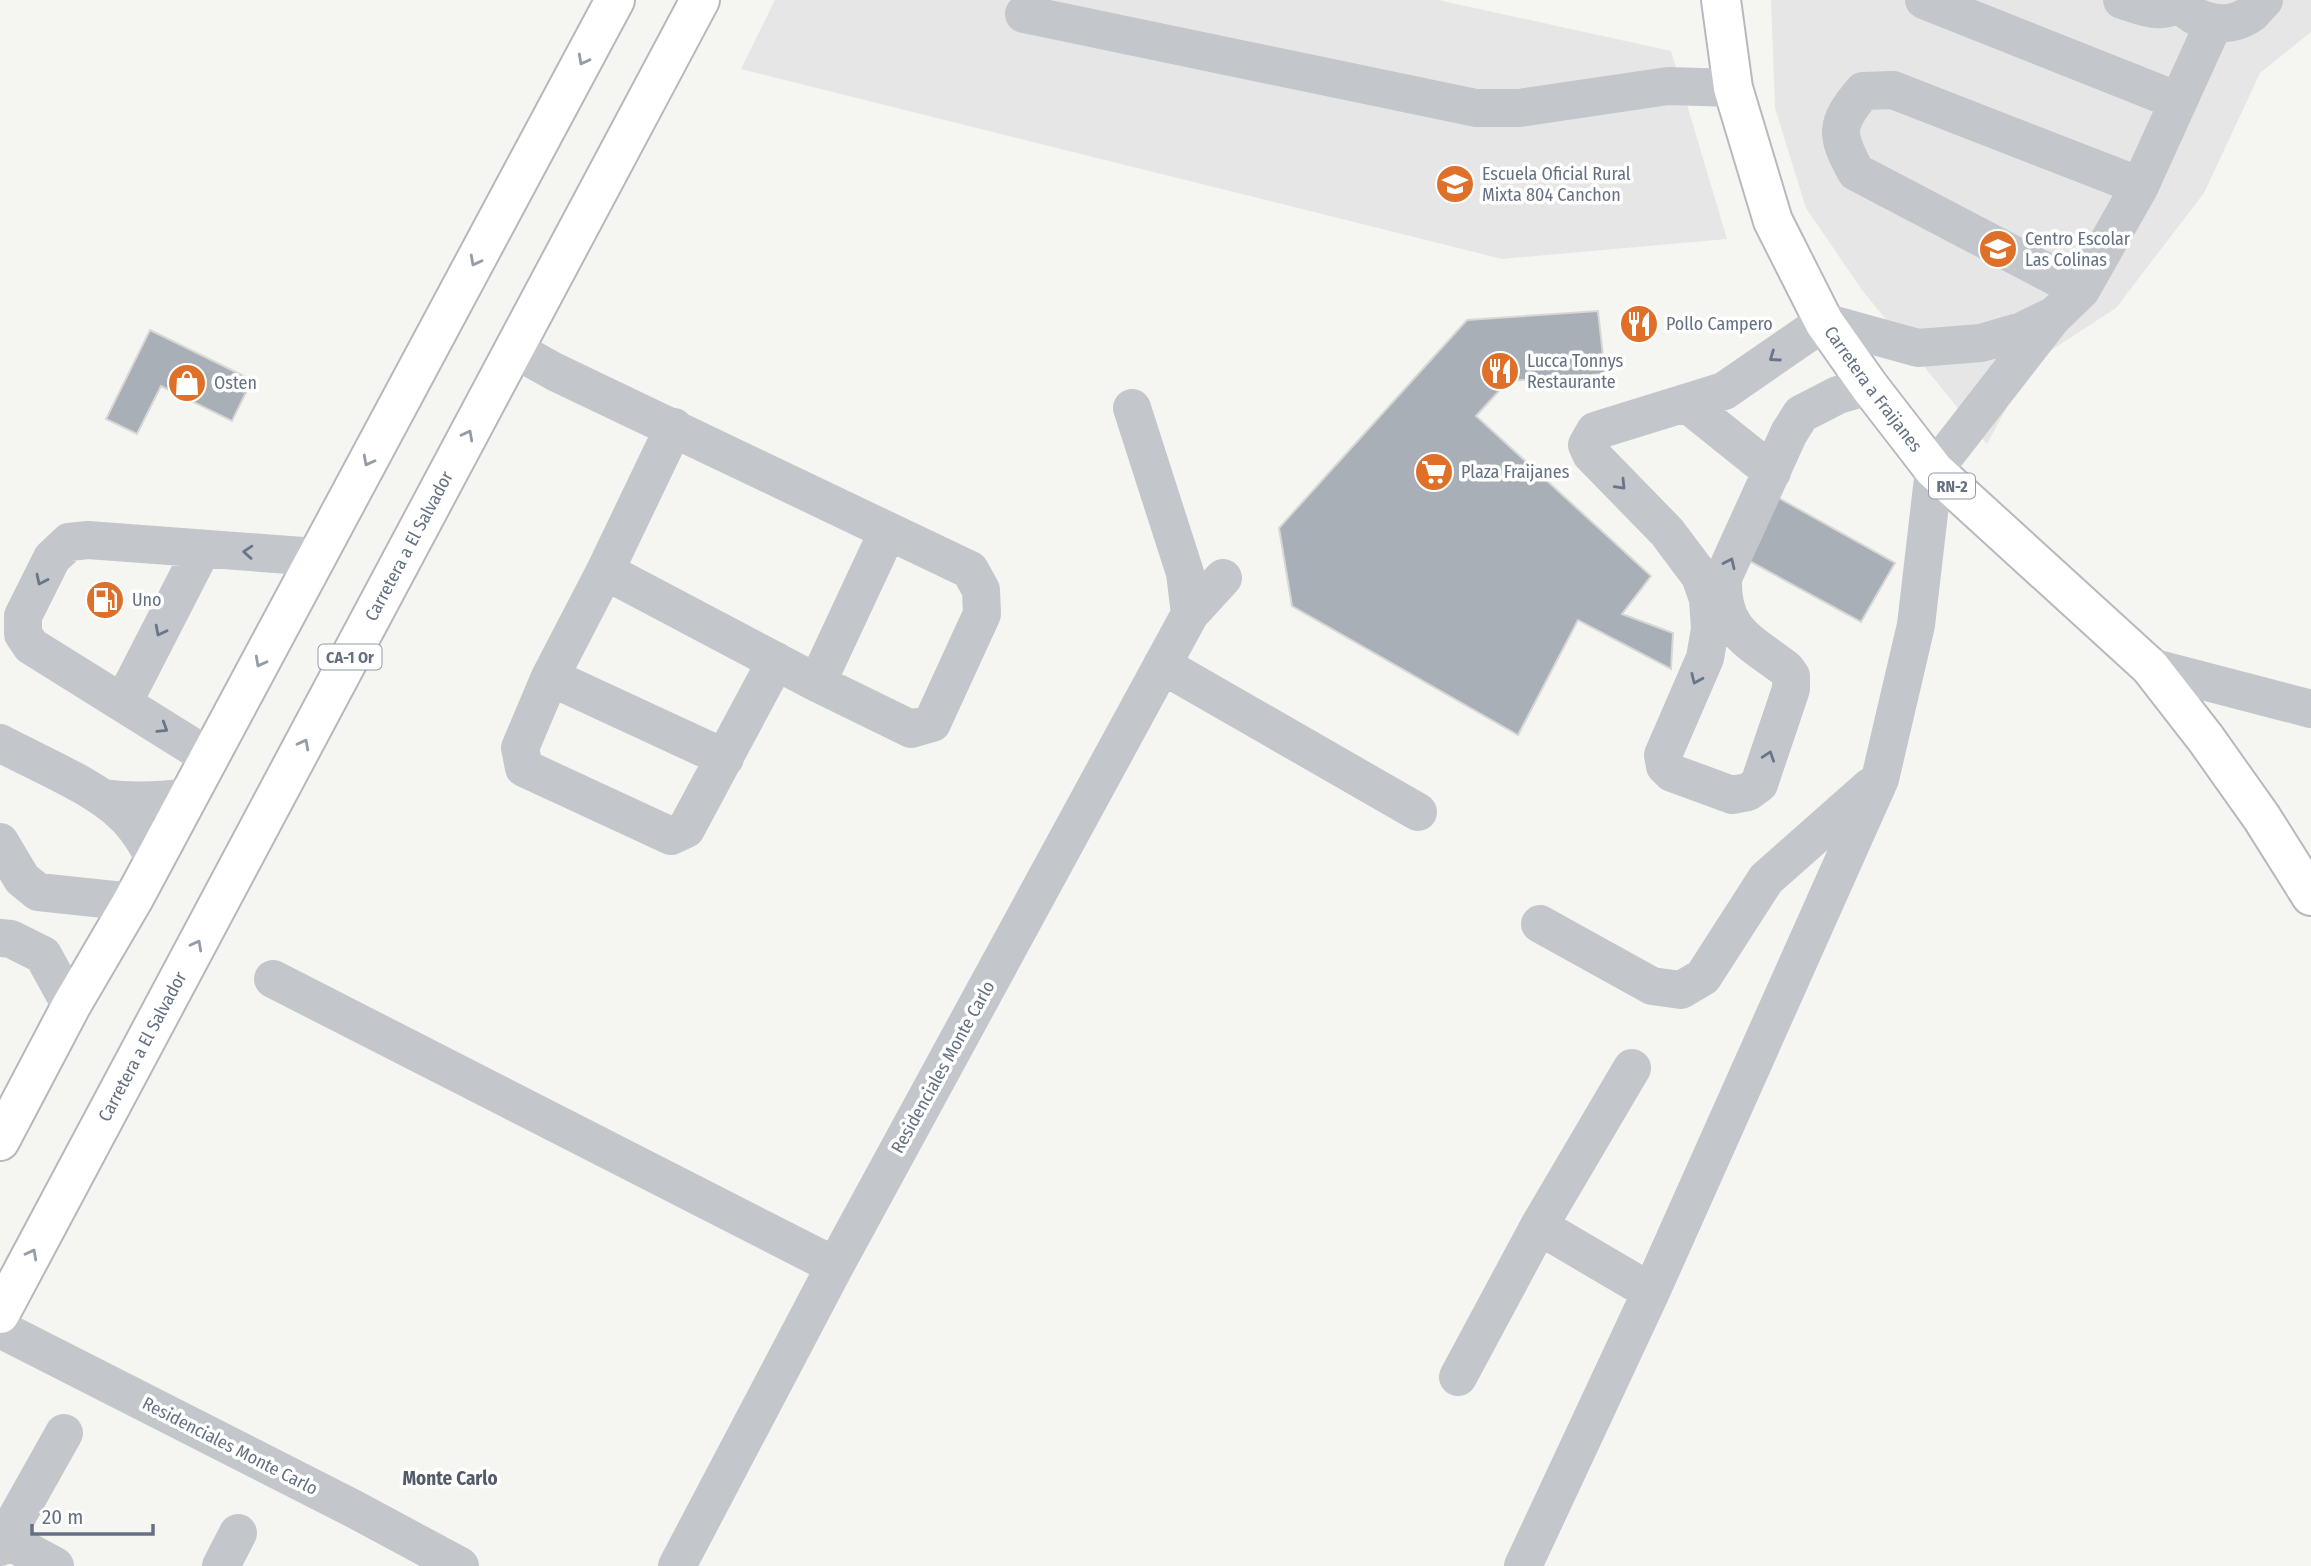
<svg xmlns="http://www.w3.org/2000/svg" width="2311" height="1566" viewBox="0 0 2311 1566" font-family="'Fira Sans Condensed',sans-serif">
  <style>
    .built { fill: #e6e6e6 }
    .building { fill: #a9afb7; stroke: #d7d7d5; stroke-width: 2 }
    .lines { fill: none; stroke-linecap: round; stroke-linejoin: round }
    .major-casing { stroke: #b6b9be; stroke-width: 42 }
    .highway-casing { stroke: #b6b8bc; stroke-width: 42 }
    .minor { stroke: #c3c6ca; stroke-width: 38 }
    .major { stroke: #fff; stroke-width: 38 }
    .highway { stroke: #fff; stroke-width: 38 }
    .oneway { stroke: #939ca8 }
    .oneway2 { stroke: #6a7587 }
    .labels { text-anchor: middle; stroke-width: 7; stroke-linejoin: round; paint-order: stroke }
    .shield { fill: #fff; stroke: #939ca8; stroke-width: 2 }
    .shield-label { font-size: 16px; font-weight: bold; fill: #657183 }
    .poi-label { font-size: 18px; fill: #657183; stroke: #fff; text-anchor: start }
    .street-label { font-size: 18px; fill: #657183; stroke: #fff }
    .neighbourhood-label { font-size: 19px; font-weight: bold; fill: #535b68; stroke: #fff }
  </style>
  <rect width="100%" height="100%" fill="#f5f6f2"/>
  <!-- built -->
  <path class="built" d="M775,0H1438L1671,51L1727,239L1502,259L741,69Z
    M1771,0H2311V32L2260,73L2204,193L2116,308L2030,364L1987,444L1862,290L1806,208L1775,108Z"/>
  <!-- building -->
  <path class="building" d="M1598,311L1605,374L1508,381L1476,416L1651,576L1622,614L1673,633L1671,669L1578,620L1518,735L1292,606L1279,528L1467,320Z
    M150,330L252,380L232,421L161,386L137,434L106,419Z
    M1777,497L1895,563L1861,622L1744,558Z"/>
  <g class="lines">
    <defs>
      <g id="major">
        <path id="s1" d="M1721,0L1733,88L1773,221L1824,322L1869,386L1934,470L2150,667L2206,739L2262,818L2311,896"/>
      </g>
      <g id="highway">
        <path d="M0,1141L71,1006L133,900L615,0"/>
        <path id="s2" d="M0,1314L700,0"/>
      </g>
    </defs>
    <!-- major casing -->
    <use href="#major" class="major-casing"/>
    <!-- highway casing -->
    <use href="#highway" class="highway-casing"/>
    <!-- minor -->
    <path class="minor" d="M1924,0L2178,101
      M2122,0C2147,8 2155,14 2180,4
      M2178,0C2194,24 2229,31 2252,13C2256,9 2260,4 2264,0
      M1024,14L1476,108H1519L1668,86L1733,88
      M2081,290L1856,172C1835,134 1835,124 1863,91L1893,90L2140,186
      M514,349L555,372L970,570L981,590L982,614L932,723L911,729L817,683L605,571
      M1869,386L1838,395L1801,414L1789,433L1723,578C1721,631 1748,640 1786,669L1791,676V689L1759,784L1748,792L1732,795L1672,773L1665,766L1663,755L1705,658L1710,629L1708,599L1700,576L1667,532L1591,454L1587,445L1595,431L1724,391L1824,322L1918,348L1981,343L2022,331L2055,315L2081,290L2140,186L2214,23
      M1686,403L1772,472
      M1132,408L1185,573L1190,614
      M674,427L605,571L550,677L520,748L524,768L671,836L686,829L776,661
      M1162,665L1418,812
      M2150,667L2311,709
      M550,677L725,758
      M817,683L888,531
      M123,703L202,549
      M0,743C37,763 94,786 123,814C137,827 146,843 155,859
      M209,757L31,646L23,634V616L52,558L69,542L88,540L316,557
      M103,798C132,802 158,801 187,797
      M0,842L22,879L38,892L114,900H133
      M1540,924L1652,986L1681,990L1703,977L1766,879L1870,787
      M0,938L11,939L43,955L71,1006
      M273,979L835,1266
      M1539,1226L1651,1292
      M0,1329L354,1509L460,1566
      M1458,1377L1539,1226L1632,1068
      M5,1539L55,1566
      M0,1547L64,1433
      M221,1566L238,1533
      M677,1566L835,1266L1190,614L1223,578
      M1523,1566L1651,1292L1880,779L1916,625L1934,470L2052,318"/>
    <!-- major -->
    <use href="#major" class="major"/>
    <!-- highway -->
    <use href="#highway" class="highway"/>
  </g>
  <!-- one-way arrows -->
  <defs><path id="oneway-chevron" d="M-2-3.5L2.5 0L-2 3.5" fill="none" stroke-width="1.6" stroke-linecap="round" stroke-linejoin="round" transform="scale(1.75)"/></defs>
  <g class="oneway">
    <use href="#oneway-chevron" transform="translate(583 60) rotate(118)"/>
    <use href="#oneway-chevron" transform="translate(475 261) rotate(118)"/>
    <use href="#oneway-chevron" transform="translate(468 435) rotate(-62)"/>
    <use href="#oneway-chevron" transform="translate(368 461) rotate(118)"/>
    <use href="#oneway-chevron" transform="translate(260 662) rotate(118)"/>
    <use href="#oneway-chevron" transform="translate(304 744) rotate(-62)"/>
    <use href="#oneway-chevron" transform="translate(197 945) rotate(-62)"/>
    <use href="#oneway-chevron" transform="translate(32 1254) rotate(-62)"/>
  </g>
  <g class="oneway2">
    <use href="#oneway-chevron" transform="translate(1774 357) rotate(145)"/>
    <use href="#oneway-chevron" transform="translate(1621 485) rotate(46)"/>
    <use href="#oneway-chevron" transform="translate(248 552) rotate(-176)"/>
    <use href="#oneway-chevron" transform="translate(1730 563) rotate(-65)"/>
    <use href="#oneway-chevron" transform="translate(41 580) rotate(116)"/>
    <use href="#oneway-chevron" transform="translate(160 631) rotate(117)"/>
    <use href="#oneway-chevron" transform="translate(1696 679) rotate(114)"/>
    <use href="#oneway-chevron" transform="translate(163 728) rotate(32)"/>
    <use href="#oneway-chevron" transform="translate(1769 756) rotate(-71)"/>
  </g>
  <!-- icons -->
  <defs>
    <symbol id="school-disc" viewBox="-11 -11 22 22"><circle r="9.5" fill="#df7029" stroke="#fff"/><path d="M0-5L7-2L0 1L-7-2ZM-4 1L0 2.5L4 1V4Q0 6-4 4Z" fill="#fff"/></symbol>
    <symbol id="restaurant-disc" viewBox="-11 -11 22 22"><circle r="9.5" fill="#df7029" stroke="#fff"/><path d="M-5-6h1v4h1v-4h1v4h1v-4h1v5L-1.5 .5V6h-2V.5L-5-1ZM5-6V6H3V1.5H1.5Q1.5-4 5-6Z" fill="#fff"/></symbol>
    <symbol id="shop-disc" viewBox="-11 -11 22 22"><circle r="9.5" fill="#df7029" stroke="#fff"/><path d="M-5-2.5h2.3a2.7 3.5 0 0 1 5.4 0H5L5.5 6h-11ZM-1.5-2.5h3a1.5 2.3 0 0 0-3 0Z" fill="#fff"/></symbol>
    <symbol id="supermarket-disc" viewBox="-11 -11 22 22"><circle r="9.5" fill="#df7029" stroke="#fff"/><path d="M-6-5.5h2.5l.6 2H6L4.5 2H-2.5L-4.4-4H-6ZM-1.5 3.2a1.3 1.3 0 1 0 .1 0ZM3 3.2a1.3 1.3 0 1 0 .1 0Z" fill="#fff"/></symbol>
    <symbol id="fuel-disc" viewBox="-11 -11 22 22"><circle r="9.5" fill="#df7029" stroke="#fff"/><path d="M-5.5-6h7V0h2V4h1.3V-2.5L3-4.5l.8-.8L6-3V5H2.5V1h-1V6h-7ZM-4.2-4.7v3.2H.2V-4.7Z" fill="#fff"/></symbol>
  </defs>
  <g fill-rule="evenodd">
    <use href="#school-disc" x="1433" y="162" width="44" height="44"/>
    <use href="#school-disc" x="1976" y="227" width="44" height="44"/>
    <use href="#restaurant-disc" x="1617" y="302" width="44" height="44"/>
    <use href="#restaurant-disc" x="1478" y="349" width="44" height="44"/>
    <use href="#shop-disc" x="165" y="361" width="44" height="44"/>
    <use href="#supermarket-disc" x="1412" y="450" width="44" height="44"/>
    <use href="#fuel-disc" x="83" y="578" width="44" height="44"/>
  </g>
  <g class="labels">
    <!-- shield labels -->
    <g class="shield">
      <rect x="1929" y="473.5" width="46" height="25" rx="5"/>
      <rect x="318.5" y="644.5" width="63" height="25" rx="5"/>
    </g>
    <g class="shield-label">
      <text x="1952" y="492">RN-2</text>
      <text x="350" y="663">CA-1 Or</text>
    </g>
    <!-- poi labels -->
    <g class="poi-label">
      <text x="1482" y="180">Escuela Oficial Rural<tspan x="1482" dy="21">Mixta 804 Canchon</tspan></text>
      <text x="2025" y="245">Centro Escolar<tspan x="2025" dy="21">Las Colinas</tspan></text>
      <text x="1666" y="330">Pollo Campero</text>
      <text x="1527" y="367">Lucca Tonnys<tspan x="1527" dy="21">Restaurante</tspan></text>
      <text x="214" y="389">Osten</text>
      <text x="1461" y="478">Plaza Fraijanes</text>
      <text x="132" y="606">Uno</text>
    </g>
    <!-- street labels -->
    <g class="street-label">
      <text dy="6" stroke="none"><textPath href="#s1" startOffset="424">Carretera a Fraijanes</textPath></text>
      <text dy="6" stroke="none"><textPath href="#s2" startOffset="870">Carretera a El Salvador</textPath></text>
      <text dy="6" stroke="none"><textPath href="#s2" startOffset="303">Carretera a El Salvador</textPath></text>
      <text transform="translate(943 1067) rotate(-61)" y="6">Residenciales Monte Carlo</text>
      <text transform="translate(230 1446) rotate(27)" y="6">Residenciales Monte Carlo</text>
    </g>
    <!-- neighbourhood labels -->
    <g class="neighbourhood-label">
      <text x="450" y="1485">Monte Carlo</text>
    </g>
  </g>
  <!-- scale -->
  <path d="M32 1524v10h121v-10" fill="none" stroke="#657183" stroke-width="3.5"/>
  <text x="42" y="1524" font-size="21" fill="#657183" stroke="#ffffff" stroke-width="5" paint-order="stroke">20 m</text>
</svg>
